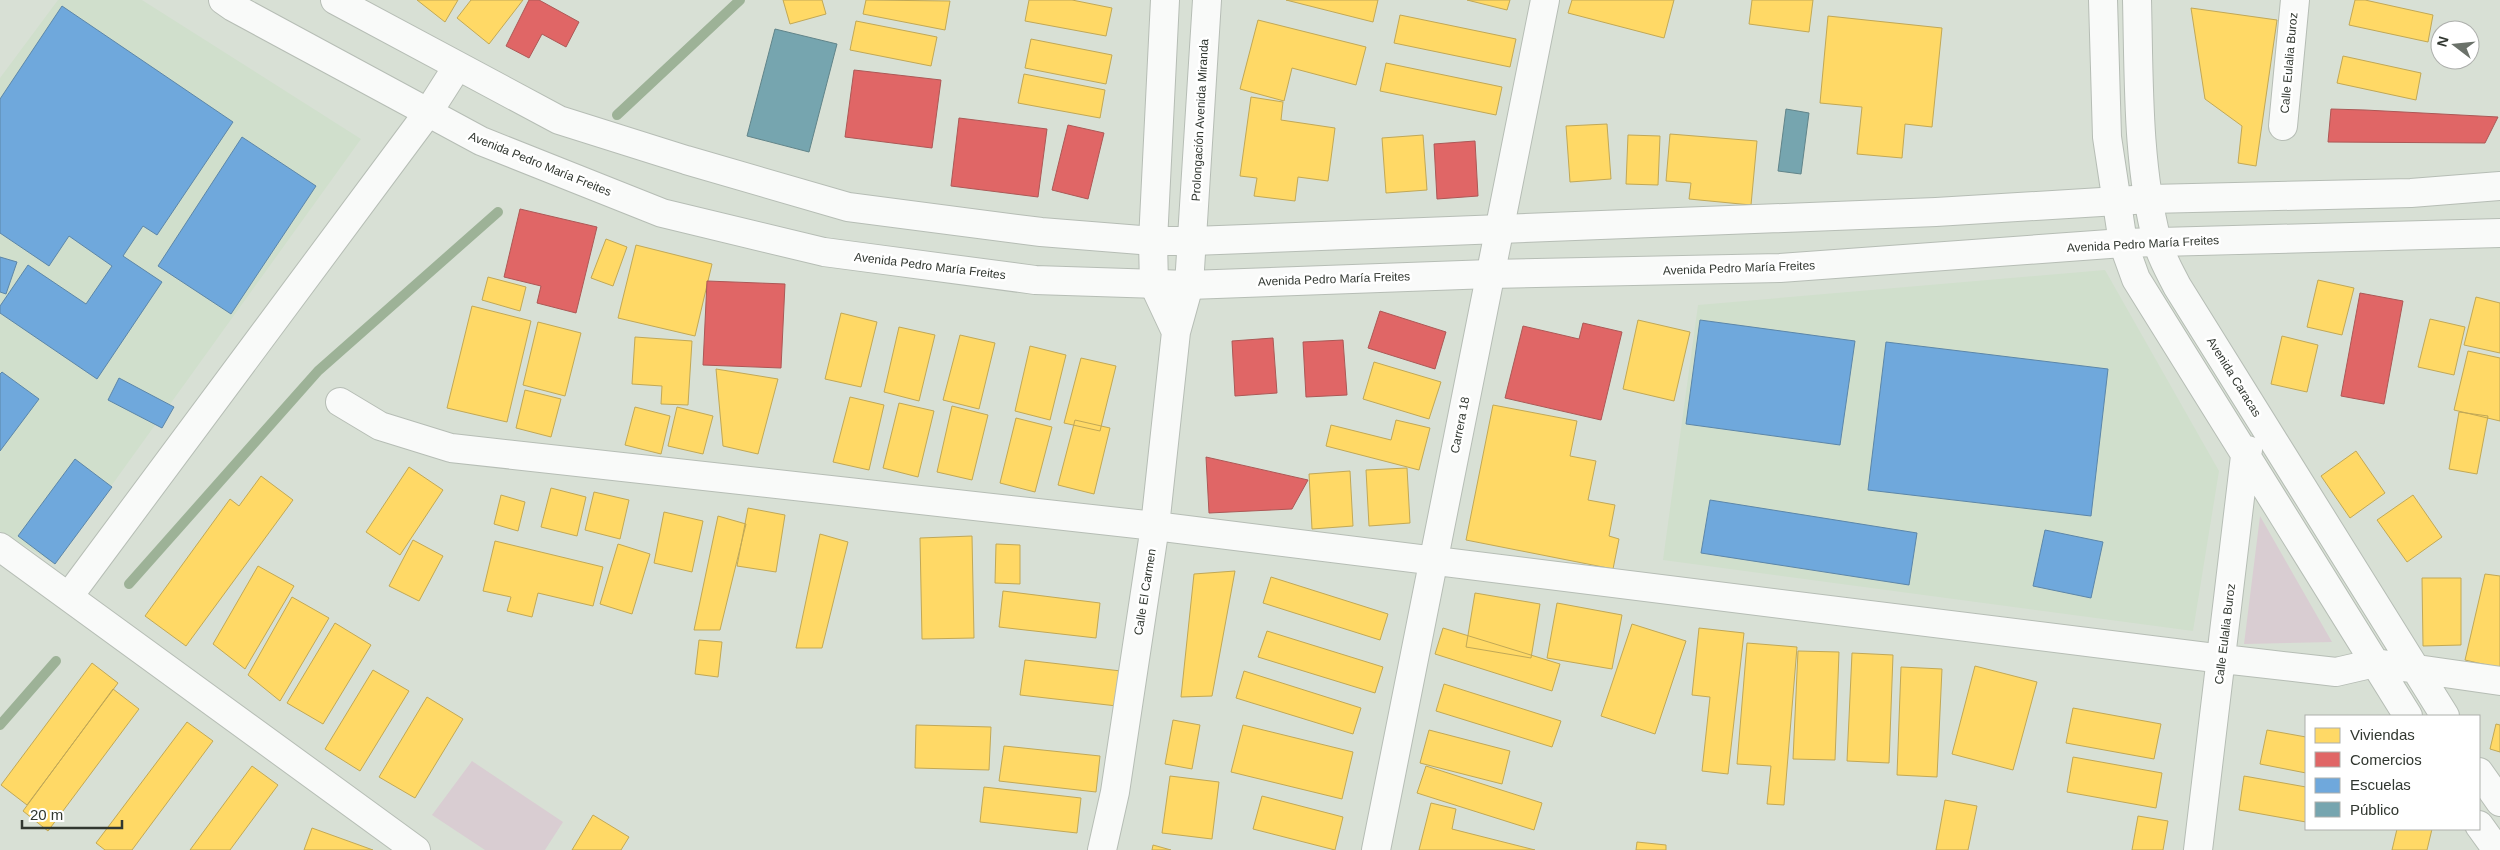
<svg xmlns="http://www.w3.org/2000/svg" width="2500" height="850" viewBox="0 0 2500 850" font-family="Arial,sans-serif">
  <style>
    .built { fill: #d0dfcc }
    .green { fill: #d9cdd2 }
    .homes { fill: #ffd966; stroke: #c1a856 }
    .shops { fill: #e06666; stroke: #ac5856 }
    .schools { fill: #6fa8dc; stroke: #5c86a8 }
    .public { fill: #76a5af; stroke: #618489 }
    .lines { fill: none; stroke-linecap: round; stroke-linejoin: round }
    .stream { stroke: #9db297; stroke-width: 10 }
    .minor-casing { stroke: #b6bdb5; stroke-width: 30 }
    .tertiary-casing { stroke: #b6bdb5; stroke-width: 30 }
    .minor { stroke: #f9faf9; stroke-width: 28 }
    .tertiary { stroke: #f9faf9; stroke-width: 28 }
    .labels { text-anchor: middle; stroke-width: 5; stroke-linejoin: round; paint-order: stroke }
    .street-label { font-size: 12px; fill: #313730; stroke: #fff }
  </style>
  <rect width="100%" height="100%" fill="#d8e0d5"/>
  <!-- built -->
  <path class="built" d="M58,0H142L361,139L55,564L0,531V78Z
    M2105,270L2219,471L2193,631L1663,560L1698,305Z"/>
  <!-- green -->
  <path class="green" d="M2260,516L2332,642L2244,644Z
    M472,761L563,822L545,850H485L432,815Z"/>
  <!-- homes -->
  <path class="homes" d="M417,0H458L445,22Z
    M471,0H523L489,44L457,18Z
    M783,0H822L826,14L790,24Z
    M866,0L950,1L945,30L863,14Z
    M1029,0H1072L1112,8L1106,36L1025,21Z
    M1286,0H1378L1373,22Z
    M1467,0H1510L1507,10Z
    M1572,0H1674L1664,38L1568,13Z
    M1752,0H1813L1809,32L1749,24Z
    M2355,0H2365L2433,15L2428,42L2349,25Z
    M2191,8L2277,20L2256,166L2238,163L2242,126L2205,99Z
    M1400,15L1516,39L1510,67L1394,43Z
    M1828,16L1942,28L1932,127L1905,124L1902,158L1857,154L1862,107L1820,103Z
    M1258,20L1366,47L1356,85L1292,68L1284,101L1240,89Z
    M856,21L937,37L931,66L850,50Z
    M1031,39L1112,55L1106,84L1025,68Z
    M2343,56L2421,73L2416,100L2337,83Z
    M1386,63L1502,87L1496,115L1380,91Z
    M1024,74L1105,90L1100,118L1018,103Z
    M1251,97L1283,102L1281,120L1335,128L1328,181L1298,177L1295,201L1254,196L1257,178L1240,176Z
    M1607,124L1611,179L1570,182L1566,126Z
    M1670,134L1757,141L1751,205L1689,199L1691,183L1666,181Z
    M1423,135L1427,190L1386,193L1382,138Z
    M1628,135L1660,136L1658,185L1626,184Z
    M606,239L627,247L613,286L591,278Z
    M636,245L712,264L695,336L618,318Z
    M488,277L526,287L520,311L482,300Z
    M2318,280L2354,288L2342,335L2307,327Z
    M2476,297L2500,303V353L2464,345Z
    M472,306L531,321L507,422L447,408Z
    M841,313L877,322L861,387L825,379Z
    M2430,319L2465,327L2454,375L2418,367Z
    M1638,320L1690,332L1674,401L1623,389Z
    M538,322L581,333L565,396L523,385Z
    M899,327L935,335L919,401L884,392Z
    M960,335L995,343L979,409L943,400Z
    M2282,336L2318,345L2307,392L2271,384Z
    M635,337L692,341L688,405L661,404L662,386L632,384Z
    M1030,346L1066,355L1050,420L1015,411Z
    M2468,351L2500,358V421L2454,410Z
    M1081,358L1116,366L1100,431L1064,423Z
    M1374,362L1441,382L1429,419L1363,399Z
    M716,369L778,379L758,454L723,446Z
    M525,390L561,399L551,437L516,428Z
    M850,397L884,405L869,470L833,462Z
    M899,403L934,411L918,477L883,468Z
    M1493,405L1577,421L1570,456L1596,461L1588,500L1615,505L1609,536L1619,539L1613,569L1466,540Z
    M952,406L988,415L972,480L937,472Z
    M635,407L670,416L661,454L625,445Z
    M677,407L713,416L703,454L668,446Z
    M2459,412L2488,416L2477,474L2449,469Z
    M1016,418L1052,427L1035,492L1000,483Z
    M1075,420L1110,428L1094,494L1058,485Z
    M1396,420L1430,428L1419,470L1326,446L1331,425L1391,440Z
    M2356,451L2385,493L2350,518L2321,476Z
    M409,467L443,490L400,555L366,532Z
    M1407,468L1410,523L1369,526L1366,470Z
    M1350,471L1353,526L1312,529L1309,474Z
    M261,476L293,500L186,646L145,616L230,499L239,506Z
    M551,488L586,497L577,536L541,527Z
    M594,492L629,500L620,539L585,530Z
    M501,495L525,502L518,531L494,524Z
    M2413,495L2442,537L2407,562L2377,520Z
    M748,508L785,515L776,572L737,566Z
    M664,512L703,521L692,572L654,563Z
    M718,516L746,524L720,630H694Z
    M820,534L848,542L822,648H796Z
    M972,536L974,638L922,639L920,538Z
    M413,540L443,556L419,601L389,586Z
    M495,541L603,567L593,606L538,593L532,617L507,611L511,597L483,591Z
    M618,544L650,554L632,614L600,604Z
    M996,544L1020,545V584L995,583Z
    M258,566L294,586L245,669L213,644Z
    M1235,571L1212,696L1181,697L1194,574Z
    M2485,574L2500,576V668L2465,660Z
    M1271,577L1388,614L1380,640L1263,603Z
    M2422,578H2461V645L2423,646Z
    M1003,591L1100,603L1096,638L999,627Z
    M1475,593L1540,604L1531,658L1466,647Z
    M292,597L329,618L280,701L248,675Z
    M1557,603L1622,615L1612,669L1547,658Z
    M335,623L371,645L323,724L287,703Z
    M1632,624L1686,641L1655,734L1601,716Z
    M1443,628L1560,664L1552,691L1435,654Z
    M1699,628L1744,633L1728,774L1702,771L1710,697L1692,695Z
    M1267,631L1383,667L1375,693L1258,657Z
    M699,640L722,642L718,677L695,674Z
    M1747,643L1797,647L1784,805L1767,804L1771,766L1737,764Z
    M1798,651L1839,652L1835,760L1793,759Z
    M1852,653L1893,655L1889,763L1847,761Z
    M1025,660L1121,671L1117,706L1020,695Z
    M92,663L118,683L27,805L1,785Z
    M1975,666L2037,682L2013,770L1952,754Z
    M1901,667L1942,669L1937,777L1897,775Z
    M373,670L409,691L360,771L325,749Z
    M1244,671L1361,708L1353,734L1236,698Z
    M1444,684L1561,721L1552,747L1436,711Z
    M113,689L139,709L48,831L23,811Z
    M427,697L463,719L415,798L379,777Z
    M2073,708L2161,724L2154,759L2066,743Z
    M1173,720L1200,725L1192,769L1165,764Z
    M187,722L213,741L132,850H105L96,843Z
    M2496,724L2500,725V752L2490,749Z
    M916,725L991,727L989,770L915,768Z
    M1243,725L1353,752L1342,799L1231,772Z
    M1429,730L1510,751L1502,784L1420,763Z
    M2267,730L2306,737V773L2260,764Z
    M1004,746L1100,756L1096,792L999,781Z
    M2073,757L2162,773L2156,808L2067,792Z
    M252,766L278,785L230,850H190Z
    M1426,766L1542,803L1534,830L1417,793Z
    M1170,776L1219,782L1212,839L1162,833Z
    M2244,776L2306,787V822L2239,810Z
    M984,787L1081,798L1077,833L980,822Z
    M1262,796L1343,817L1335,850L1253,829Z
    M1945,800L1977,806L1968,850H1936Z
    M1431,803L1456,809L1452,829L1535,850H1419Z
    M593,815L629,837L621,850H572Z
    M2138,816L2168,821L2163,850H2132Z
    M312,828L373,850H304Z
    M2397,829H2432L2427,850H2392Z
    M1637,842L1666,845V850H1636Z
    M1153,845L1171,850H1152Z"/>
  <!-- shops -->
  <path class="shops" d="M529,0H539L579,22L566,47L542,34L529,58L506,46Z
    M854,70L941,80L932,148L845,137Z
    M2331,109L2365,110L2498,117L2485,143L2328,142Z
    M959,118L1047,129L1038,197L951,186Z
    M1068,125L1104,133L1088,199L1052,190Z
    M1475,141L1478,196L1437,199L1434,144Z
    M520,209L597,227L576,313L537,303L541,286L504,277Z
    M707,281L785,284L781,368L703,365Z
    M2360,293L2403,301L2384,404L2341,396Z
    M1380,311L1446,332L1435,369L1368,348Z
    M1583,323L1622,332L1601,420L1505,398L1523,326L1579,339Z
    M1273,338L1277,393L1235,396L1232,341Z
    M1343,340L1347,395L1306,397L1303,342Z
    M1206,457L1308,480L1292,509L1209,513Z"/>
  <!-- schools -->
  <path class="schools" d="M62,6L233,122L157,235L143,226L123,256L162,282L97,379L0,313V306L28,265L86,304L112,266L69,236L49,266L0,233V99Z
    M242,137L316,186L231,314L158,266Z
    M0,257L17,262L6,294L0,292Z
    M1700,320L1855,341L1840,445L1686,424Z
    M1886,342L2108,369L2091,516L1868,490Z
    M2,372L39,399L0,451V374Z
    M119,378L174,407L162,428L108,400Z
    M75,459L112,487L55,564L18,536Z
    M1710,500L1917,533L1909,585L1701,553Z
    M2045,530L2103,542L2091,598L2033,586Z"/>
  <!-- public -->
  <path class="public" d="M775,29L837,44L809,152L747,136Z
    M1786,109L1809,113L1801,174L1778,171Z"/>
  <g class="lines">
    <!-- stream -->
    <path class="stream" d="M617,115L740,0
      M129,584L318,371L498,212
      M0,725L56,661"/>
    <defs>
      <path id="minor" d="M1165,0L1153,241L1154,285L1176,332
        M2103,0L2107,137L2123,243L2136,279L2408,716
        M2137,0C2139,80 2137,163 2157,241C2161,257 2170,272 2177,286L2445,716
        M2283,126L2295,0
        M340,402L380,426L451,448L1155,526L2223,659L2336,672L2375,663L2500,681
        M0,547L416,850
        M69,596L427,114L457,67
        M2479,772L2500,802
        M2479,825L2497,850
        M1102,850L1115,792L1155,526L1176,332L1189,285L1207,0
        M1376,850L1545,0
        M2198,850L2245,456L2248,450"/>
      <path id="tertiary" d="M223,0L233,7L481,141L662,213L824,252L1035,280L1189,285L1490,274L1780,268L2123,243L2500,233
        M335,0L559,120L686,160L848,207L1041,232L1153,241H1193L1936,212L2150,199L2411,193L2500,186"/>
    </defs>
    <!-- minor casing -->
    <use href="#minor" class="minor-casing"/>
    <!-- tertiary casing -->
    <use href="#tertiary" class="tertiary-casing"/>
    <!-- minor -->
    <use href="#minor" class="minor"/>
    <!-- tertiary -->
    <use href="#tertiary" class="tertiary"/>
  </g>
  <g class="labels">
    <!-- street labels -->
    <g class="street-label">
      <text transform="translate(2289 63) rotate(-85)" y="4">Calle Eulalia Buroz</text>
      <text transform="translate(1200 120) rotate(-87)" y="4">Prolongación Avenida Miranda</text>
      <text transform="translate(540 164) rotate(22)" y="4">Avenida Pedro María Freites</text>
      <text transform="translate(2143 244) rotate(-3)" y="4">Avenida Pedro María Freites</text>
      <text transform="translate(930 266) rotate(7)" y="4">Avenida Pedro María Freites</text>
      <text transform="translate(1739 268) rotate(-2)" y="4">Avenida Pedro María Freites</text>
      <text transform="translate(1334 279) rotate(-2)" y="4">Avenida Pedro María Freites</text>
      <text transform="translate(2234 377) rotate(58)" y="4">Avenida Caracas</text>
      <text transform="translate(1460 425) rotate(-79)" y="4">Carrera 18</text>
      <text transform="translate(1145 592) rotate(-81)" y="4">Calle El Carmen</text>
      <text transform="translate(2225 634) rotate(-83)" y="4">Calle Eulalia Buroz</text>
    </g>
  </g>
  <!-- legend -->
  <rect x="2305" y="715" width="175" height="115" fill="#ffffff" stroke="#adafac"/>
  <rect x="2315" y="728" width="25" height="15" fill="#ffd966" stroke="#adafac"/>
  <text x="2350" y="740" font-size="15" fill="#313730">Viviendas</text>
  <rect x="2315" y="752" width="25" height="15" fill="#e06666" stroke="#adafac"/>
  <text x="2350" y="765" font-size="15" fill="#313730">Comercios</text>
  <rect x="2315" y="778" width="25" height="15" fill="#6fa8dc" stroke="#adafac"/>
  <text x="2350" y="790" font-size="15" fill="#313730">Escuelas</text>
  <rect x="2315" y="802" width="25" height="15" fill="#76a5af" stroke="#adafac"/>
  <text x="2350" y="815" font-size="15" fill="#313730">Público</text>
  <!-- north arrow -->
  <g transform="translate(2455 45) rotate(286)"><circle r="24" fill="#ffffff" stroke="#adafac"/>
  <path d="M0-4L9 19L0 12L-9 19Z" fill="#6b726a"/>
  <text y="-8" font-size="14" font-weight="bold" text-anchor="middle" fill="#313730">N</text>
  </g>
  <!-- scale -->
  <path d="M22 820v8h100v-8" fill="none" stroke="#313730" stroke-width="2.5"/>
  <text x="30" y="820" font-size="15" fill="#313730" stroke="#ffffff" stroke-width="4" paint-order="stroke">20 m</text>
</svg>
